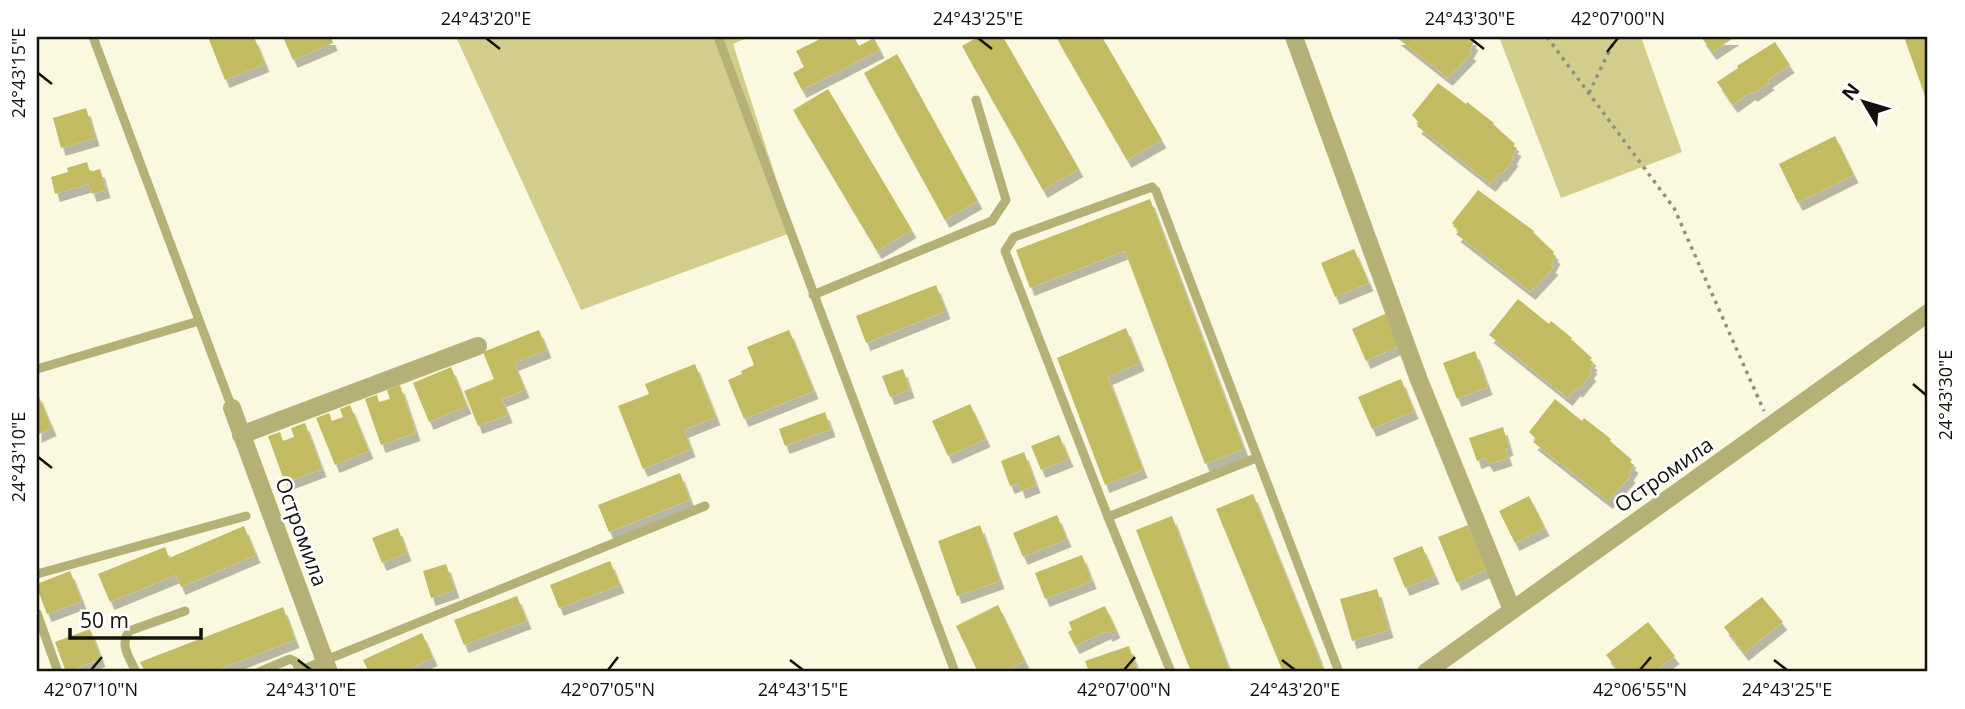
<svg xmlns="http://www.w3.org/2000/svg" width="1965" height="709" viewBox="0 0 1965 709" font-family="'Open Sans',sans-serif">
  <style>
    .green { fill: #d2cd8d }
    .building { fill: #c2bb62; filter: url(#shadow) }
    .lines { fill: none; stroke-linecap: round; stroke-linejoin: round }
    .path { stroke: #92917e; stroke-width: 3.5; stroke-dasharray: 3.5 5; stroke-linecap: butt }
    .lane { stroke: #b5b076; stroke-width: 9 }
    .street { stroke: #b5b076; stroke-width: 18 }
    .ticks { fill: none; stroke: #121209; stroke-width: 2.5 }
    .labels { text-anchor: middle; stroke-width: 5; stroke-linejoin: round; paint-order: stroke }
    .street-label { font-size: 21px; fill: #121209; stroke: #fff }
    .neatline { fill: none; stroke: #121209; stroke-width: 2.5 }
    .ticks-label { font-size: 18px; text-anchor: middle; fill: #121209 }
  </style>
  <defs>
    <filter id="shadow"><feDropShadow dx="4.5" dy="8" stdDeviation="0" flood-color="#0004"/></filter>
  </defs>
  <rect width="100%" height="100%" fill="#faf8de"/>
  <!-- green -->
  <path class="green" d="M456,37H749L733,44L793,232L581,310Z
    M1499,37H1641L1682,152L1561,198Z"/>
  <!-- building -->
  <path class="building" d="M208,37H254L265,64L225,80Z
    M283,37H331L333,43L293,60Z
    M824,37H854L859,46L874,38L880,50L802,90L793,73L804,67L796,51Z
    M978,37H1003L1079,169L1043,190L962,46Z
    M1056,37H1102L1162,140L1127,160Z
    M1396,37H1473L1471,40L1474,42L1469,51L1472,53L1448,78Z
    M1701,37H1735L1712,52Z
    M1904,37H1928V95L1925,96Z
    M1775,42L1790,65L1768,80L1770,82L1753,94L1751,92L1733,105L1717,82L1738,68L1737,66Z
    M897,54L978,201L945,220L864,73Z
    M1438,83L1466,104L1467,102L1494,123L1493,124L1515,144L1513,146L1517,148L1512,157L1514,158L1502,174L1500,173L1491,184L1417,126L1419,123L1412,115Z
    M828,89L912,230L877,251L793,110Z
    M86,108L95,138L61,148L53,118Z
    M1835,136L1854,175L1798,203L1779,164Z
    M87,162L90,172L100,169L106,190L92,194L89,184L55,194L51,177L68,172L67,168Z
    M1478,190L1534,231L1533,232L1554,252L1553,254L1556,256L1551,265L1554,267L1531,292L1456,234L1459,231L1453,226L1454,225L1452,223Z
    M1150,199L1244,449L1205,464L1125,251L1030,288L1016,250Z
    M1354,249L1369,283L1335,297L1321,263Z
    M936,285L946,311L866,343L856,316Z
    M1518,299L1549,324L1551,321L1572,338L1571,339L1592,358L1590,360L1593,362L1591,365L1593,366L1589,371L1592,373L1578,390L1576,388L1568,398L1489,335Z
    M1389,312L1403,344L1366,361L1352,329Z
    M1126,328L1140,363L1108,377L1143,470L1105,485L1057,358Z
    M539,330L547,350L514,363L525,390L502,399L508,415L478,426L464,391L494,379L483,352Z
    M789,330L814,391L744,419L728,380L742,374L741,371L754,365L747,347Z
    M1475,351L1488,387L1457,399L1443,363Z
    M695,364L716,417L684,430L691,449L643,469L618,406L649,394L645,384Z
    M451,367L467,406L429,422L413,383Z
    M903,369L910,390L890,397L882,376Z
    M1401,379L1414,411L1372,429L1358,397Z
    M400,385L416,433L381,445L365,399L377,395L379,402L390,399L387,390Z
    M37,392L52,428L37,435Z
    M1555,399L1582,421L1584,418L1611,439L1610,441L1632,460L1630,462L1634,465L1629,473L1631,475L1608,501L1533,442L1536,439L1529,432Z
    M970,404L986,439L948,456L932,421Z
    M350,405L369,451L335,465L316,418L329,413L332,421L343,417L340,409Z
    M825,412L831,429L785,446L779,429Z
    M305,423L322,469L285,483L268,436L280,432L283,441L294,437L291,428Z
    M1503,427L1509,448L1505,449L1508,458L1489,464L1485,458L1477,461L1469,438Z
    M1059,435L1069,459L1041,470L1031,446Z
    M1024,452L1036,485L1021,491L1018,483L1010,486L1001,461Z
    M680,473L690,500L609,532L598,505Z
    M1253,494L1314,645L1324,672H1283L1216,509Z
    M1529,496L1545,528L1515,543L1499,511Z
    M1057,515L1067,539L1023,557L1013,533Z
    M1172,516L1230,672H1191L1136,530Z
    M980,525L1000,581L957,596L938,541Z
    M1468,525L1486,570L1457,583L1438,537Z
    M244,526L256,555L181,587L176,575L110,602L98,574L165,547L169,558Z
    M398,528L407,553L382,563L372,538Z
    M1422,546L1435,576L1405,588L1393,558Z
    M1082,555L1092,581L1045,599L1035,573Z
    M610,561L620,585L559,608L550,585Z
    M446,564L455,590L431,598L423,571Z
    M70,571L82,601L47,614L37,588V584Z
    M1377,589L1389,630L1352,641L1340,599Z
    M517,596L527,621L464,645L454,620Z
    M1762,597L1783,622L1744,653L1724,627Z
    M998,605L1025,661L1002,672H978L956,626Z
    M1105,606L1116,630L1108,634L1107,631L1075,646L1068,632L1072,630L1069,622Z
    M283,607L295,640L212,672H145L140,662Z
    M1648,622L1675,656L1654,672H1620L1606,655Z
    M90,629L101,659L66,672L55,642Z
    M422,633L433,658L402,672H369L363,660Z
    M1129,646L1138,672H1089L1085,661Z"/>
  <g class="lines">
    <!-- path -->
    <path class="path" d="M1547,37L1674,208L1764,411
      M1589,93L1616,37"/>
    <!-- lane -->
    <path class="lane" d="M93,37L232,408
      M718,37L955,672
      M813,295L992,221L1006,200L976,100
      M37,369L199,321
      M1108,517L1256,458
      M37,574L246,516
      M37,613L58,672
      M299,671L705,506
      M136,672C130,658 119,646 129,631L185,611
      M259,672L290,659L296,662L300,672
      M1171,672L1108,517L1005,251L1014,237L1152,187L1156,191L1339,672"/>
    <!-- street -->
    <path class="street" d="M1294,37L1419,380L1512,610
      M232,408L329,672
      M241,435L478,346
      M1426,672L1928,313"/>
  </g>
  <!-- ticks -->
  <path class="ticks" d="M486,38L500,49M978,38L992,49M1470,38L1484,49M1607,52L1618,38M38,73L52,84M1913,384L1926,395M38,457L52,468M298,660L311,670M790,660L803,670M1282,660L1295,670M1774,660L1787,670M91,670L102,657M608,670L618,657M1124,670L1135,657M1640,670L1651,657"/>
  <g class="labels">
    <!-- street labels -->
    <g class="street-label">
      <text transform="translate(1664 475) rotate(-35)" y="7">Остромила</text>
      <text transform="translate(301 532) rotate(70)" y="7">Остромила</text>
    </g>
  </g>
  <!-- border -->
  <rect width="1965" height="709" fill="none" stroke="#ffffff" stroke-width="77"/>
  <!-- north arrow -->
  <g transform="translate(1864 102) rotate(308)" stroke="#ffffff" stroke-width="5" paint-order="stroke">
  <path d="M0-5L12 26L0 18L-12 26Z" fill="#121209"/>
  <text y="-10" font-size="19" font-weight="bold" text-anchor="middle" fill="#121209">N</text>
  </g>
  <!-- scale -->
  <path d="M70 628v10h131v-10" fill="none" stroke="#121209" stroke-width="3.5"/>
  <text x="80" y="628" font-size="21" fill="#121209" stroke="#ffffff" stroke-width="5" paint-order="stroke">50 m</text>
  <rect x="38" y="38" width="1888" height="632" class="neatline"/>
  <g class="ticks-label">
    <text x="486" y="25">24°43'20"E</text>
    <text x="978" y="25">24°43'25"E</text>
    <text x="1470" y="25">24°43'30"E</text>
    <text x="1618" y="25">42°07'00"N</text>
    <text transform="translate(19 73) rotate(-90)" y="6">24°43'15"E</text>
    <text transform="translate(1946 395) rotate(-90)" y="6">24°43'30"E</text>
    <text transform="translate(19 457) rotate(-90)" y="6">24°43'10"E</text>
    <text x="91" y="696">42°07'10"N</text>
    <text x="311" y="696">24°43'10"E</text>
    <text x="608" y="696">42°07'05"N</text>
    <text x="803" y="696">24°43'15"E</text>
    <text x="1124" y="696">42°07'00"N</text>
    <text x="1295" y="696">24°43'20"E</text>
    <text x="1640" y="696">42°06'55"N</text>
    <text x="1787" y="696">24°43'25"E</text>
  </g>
</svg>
